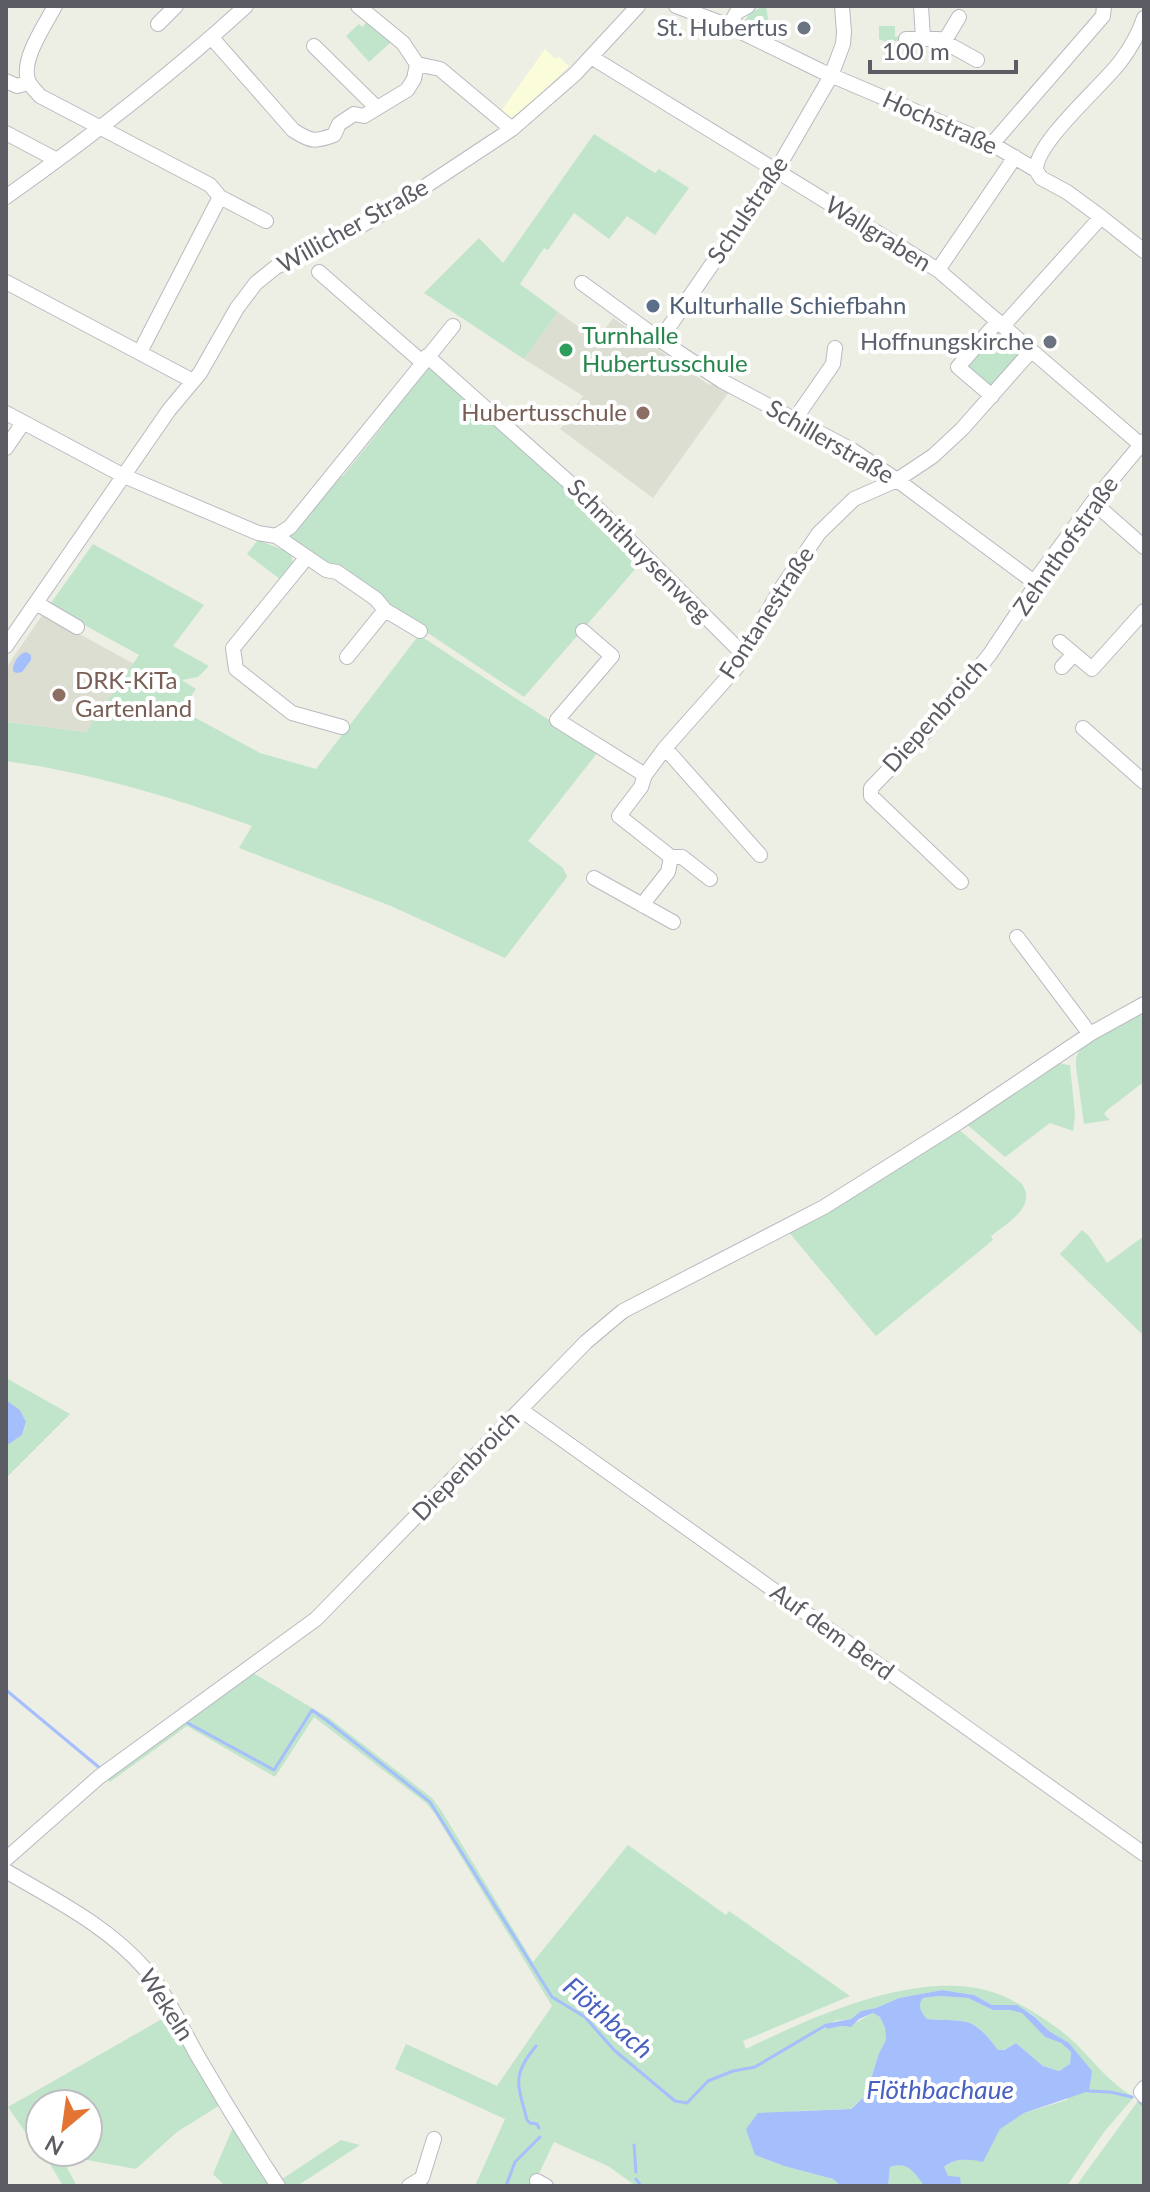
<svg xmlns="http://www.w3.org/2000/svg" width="1150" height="2192" viewBox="0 0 1150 2192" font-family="Lato,sans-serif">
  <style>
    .commercial { fill: #fbfdda }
    .education { fill: #ddded2 }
    .green { fill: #c1e5cb }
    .water { fill: #a5befc; fill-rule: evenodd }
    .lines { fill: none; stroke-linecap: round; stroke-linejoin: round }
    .stream { stroke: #a5befc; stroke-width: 3 }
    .minor-casing { stroke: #b9bac0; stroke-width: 16 }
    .minor { stroke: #fff; stroke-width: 14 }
    .worship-dot { fill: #6b7280; stroke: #fff; stroke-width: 3 }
    .service-dot { fill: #5c6f8a; stroke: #fff; stroke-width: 3 }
    .leisure-dot { fill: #2e9e5b; stroke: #fff; stroke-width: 3 }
    .education-dot { fill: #8d6e63; stroke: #fff; stroke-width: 3 }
    .labels { text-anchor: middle; stroke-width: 8; stroke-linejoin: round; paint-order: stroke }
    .worship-label { font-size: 24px; fill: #5b616d; stroke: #fff; text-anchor: end }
    .street-label { font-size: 24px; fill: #5c5d64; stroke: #fff }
    .service-label { font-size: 24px; fill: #4e5e75; stroke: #fff; text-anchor: start }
    .leisure-label { font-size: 24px; fill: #27864d; stroke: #fff; text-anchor: start }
    .education-label { font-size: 24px; fill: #785e54; stroke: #fff; text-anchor: end }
    .water-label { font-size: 26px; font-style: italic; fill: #4860c0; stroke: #fff }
  </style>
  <rect width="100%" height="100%" fill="#edeee4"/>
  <!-- commercial -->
  <path class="commercial" d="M545,49L555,59L559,57L569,66L529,105L511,118H504L499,114Z"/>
  <!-- education -->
  <path class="education" d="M558,312L597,340L613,318L709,385L714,383L729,392L653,498L560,429L583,396L524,359Z
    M43,614L134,664L86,732L6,722V668Z"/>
  <!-- green -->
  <path class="green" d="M763,6H766L768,19L763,33L750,27L745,21L749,14Z
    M368,21L392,41L369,62L346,36L359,24L362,27Z
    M879,26H895V37L904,36V41H893L891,44L879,39Z
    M594,134L655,173L659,169L689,188L655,235L627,216L609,239L574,213L548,250L544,248L520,284L558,312L524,359L424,293L479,238L503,263Z
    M995,330L1021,352L990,389L963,367Z
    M434,369L604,517L598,524L607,533L616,534L644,559L524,697L389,607L387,601L334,565L330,569L284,539L296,531L338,477L343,476L383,426L382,421L422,370Z
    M258,540L291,553L293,564L281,580L247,554Z
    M93,544L204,605L173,646L209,666L198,677L182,680L196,689L181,710L260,753L316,769L419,635L598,752L528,841L563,868L567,877L505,958L391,906L239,848L252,826C172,797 91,773 6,761V722L86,732L139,655L52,607L51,603Z
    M1144,1009V1086L1141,1084L1106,1111L1104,1114L1110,1120L1084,1124L1076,1066V1058L1081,1047Z
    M1059,1059L1062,1064L1070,1065L1075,1115L1073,1131L1050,1123L1005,1157L964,1122Z
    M956,1127L1022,1184C1037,1207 1007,1223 991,1236L993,1240L876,1336L787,1230Z
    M1082,1230L1089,1236L1107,1263L1144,1236V1336L1060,1254Z
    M6,1378L70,1414L6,1478V1446L22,1435L26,1423L20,1410L6,1400Z
    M250,1671L329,1718L432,1798L441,1810L533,1962L628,1845L726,1915L729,1911L850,1996L743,2041L746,2049C814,2016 923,1966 998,1994C1018,2002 1039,2015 1057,2028C1085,2047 1103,2080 1134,2097L1104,2132L1067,2186H961L962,2185L948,2176L943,2168C957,2157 966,2159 983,2161L1000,2128L1024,2113L1067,2100L1079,2057L1069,2043L1049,2031L1035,2016L1017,2006L992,2005L974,1995L942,1990L899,1998L876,2008L861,2011L851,2019L834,2021L827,2029L841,2026L848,2027L873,2013L880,2017L885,2028L886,2040L879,2053L866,2095L850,2109L794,2111L755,2155L784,2166L833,2179L841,2186H636L608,2166L554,2142L533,2186H475L505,2119L395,2069L406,2044L497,2086L552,2006L435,1814L426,1803L314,1717L275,1777L187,1726L110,1782L105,1778Z
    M939,1996L968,1998L993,2010H1010L1023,2013L1045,2037L1061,2043L1071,2052L1070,2064L1059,2071L1043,2066L1016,2043L1003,2050H998C973,2015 967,2022 927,2019C921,2012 917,2006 923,1998Z
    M169,2015L220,2105L177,2132L136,2169L60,2155L77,2186H63L43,2152H88V2104H40V2149L28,2136L8,2107Z
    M1141,2097L1144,2100V2186H1076Z
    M234,2125L274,2186H225L213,2174Z
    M341,2140L360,2145L297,2186H283L279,2181Z
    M898,2165L908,2166L927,2186H888L890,2167Z"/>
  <!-- water -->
  <path class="water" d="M26,652L31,655V660L22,672L16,673L13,671C12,664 19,653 26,652Z
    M6,1400L20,1410L26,1422L22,1435L6,1446Z
    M942,1990L974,1995L992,2005H1017L1035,2017L1049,2031L1069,2043L1092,2071L1089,2091L1024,2113L1000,2129L983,2162C967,2159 956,2158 944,2167L948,2176L960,2177L961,2186L924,2185C913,2172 909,2161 890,2167L888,2186H841L833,2179L784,2166L755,2155L746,2129L758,2113L851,2109L866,2095L879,2053L886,2040L885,2028L880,2017L873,2013L859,2019L851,2027L841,2026L827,2029L825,2024L851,2019L861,2011L876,2008L899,1998ZM939,1996L968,1998L993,2010H1010L1022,2013L1045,2037L1061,2043L1071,2052L1070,2064L1059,2071L1043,2066L1016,2043L1004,2050H998C972,2015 968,2022 927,2019C921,2012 917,2006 923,1998Z"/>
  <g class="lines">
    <!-- stream -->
    <path class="stream" d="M6,1690L101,1769
      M186,1722L274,1770L312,1710L326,1720L430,1802L552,1997L585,2017L614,2050L675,2101L687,2103L708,2081L733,2071L755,2067L826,2025
      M536,2046C511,2076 518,2085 527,2120L530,2123L537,2124L539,2128
      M1088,2091L1110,2092L1132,2097
      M1139,2101L1144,2106
      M634,2145L636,2172
      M636,2179L641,2186
      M506,2186L515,2162L540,2137"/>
    <defs>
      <path id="minor" d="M55,6C45,25 21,59 28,80C30,86 36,91 40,96L210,185L220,197L140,352
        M676,6L729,26L821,71L992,144L1036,170L1041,178L1067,192L1101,217L1144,251
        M921,6L923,38
        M158,24L176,6
        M729,26L737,12L748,6
        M212,38L293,130C311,142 315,142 334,135L339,124L354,114L364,116L407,90L414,79L417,64L403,43L358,6
        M906,39H939L977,60
        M944,42L959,17
        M314,46L377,108
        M591,57L938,270L1141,445
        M417,64L440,69L512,129
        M6,81L17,86L28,83
        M6,133L57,160
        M992,144L1103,16L1104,6
        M1036,170C1036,142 1101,87 1120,62C1130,49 1139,33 1144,18
        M6,197C89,138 171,75 246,6
        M220,197L266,221
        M938,270L1015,157
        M319,272L422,362
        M6,282L193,381
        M582,283L660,340L722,381L852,450L897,480L1034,582
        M1003,326L1101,217
        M660,340L776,171L831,76L843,44L844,32L842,6
        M427,356L590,501L744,655
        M992,396L958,367L998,321
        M6,413L124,476L258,533L276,536L290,527L453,326
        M795,419L833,364L835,348
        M6,448L23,423
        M1093,502L1144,547
        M276,536L326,570L337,572L376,599L385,610L420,631
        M307,557L233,648L236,669L292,713L342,727
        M36,603L77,627
        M583,631L612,656L557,720L645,775
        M1060,642L1092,669L1144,611
        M6,646L169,410L200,373L237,308L256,283L276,267L364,224L397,205L512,129L575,74L638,6
        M347,657L385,610
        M1062,667L1074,654
        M1083,728L1144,782
        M760,855L665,748L736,668L780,590L819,533L854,499L897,480L933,456L962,429L1031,351
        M671,857H682L710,879
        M594,878L673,922
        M961,882L871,796V788L934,723L990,654L1032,591L1034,582L1093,502L1144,441
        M642,905L668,872L671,857L619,816L641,787L645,775L665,748
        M1017,937L1090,1034
        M521,1410L1144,1854
        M6,1859L99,1777L316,1619L586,1342L623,1311L824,1207L959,1122L1090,1034L1144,1004
        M6,1871C55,1900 108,1926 146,1970C168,1996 183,2031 200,2060C225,2103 251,2145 278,2186
        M1144,2088L1141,2092L1144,2096
        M537,2181L546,2186
        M409,2186L422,2178L434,2139"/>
    </defs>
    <!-- minor casing -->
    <use href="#minor" class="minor-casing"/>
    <!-- minor -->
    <use href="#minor" class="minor"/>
  </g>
  <!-- markers -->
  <g class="worship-dot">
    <circle cx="804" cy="28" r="8"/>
    <circle cx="1050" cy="342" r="8"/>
  </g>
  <circle class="service-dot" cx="653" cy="306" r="8"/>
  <circle class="leisure-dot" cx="566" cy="350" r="8"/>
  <g class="education-dot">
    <circle cx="643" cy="413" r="8"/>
    <circle cx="59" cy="695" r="8"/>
  </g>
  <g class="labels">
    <!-- worship labels -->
    <g class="worship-label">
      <text x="788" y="36">St. Hubertus</text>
      <text x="1034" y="350">Hoffnungskirche</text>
    </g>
    <!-- street labels -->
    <g class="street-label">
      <text transform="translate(940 123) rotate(24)" y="8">Hochstraße</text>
      <text transform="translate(748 210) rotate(-56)" y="8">Schulstraße</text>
      <text transform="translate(353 226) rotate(-29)" y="8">Willicher Straße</text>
      <text transform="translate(878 234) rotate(32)" y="8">Wallgraben</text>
      <text transform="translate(830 442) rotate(30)" y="8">Schillerstraße</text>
      <text transform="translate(1066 546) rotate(-55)" y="8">Zehnthofstraße</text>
      <text transform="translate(639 551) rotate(45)" y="8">Schmithuysenweg</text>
      <text transform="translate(767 613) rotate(-57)" y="8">Fontanestraße</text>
      <text transform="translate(935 716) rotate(-48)" y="8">Diepenbroich</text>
      <text transform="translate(466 1466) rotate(-46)" y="8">Diepenbroich</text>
      <text transform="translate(832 1632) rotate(36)" y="8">Auf dem Berd</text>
      <text transform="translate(166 2005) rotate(57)" y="8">Wekeln</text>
    </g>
    <!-- service labels -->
    <g class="service-label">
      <text x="669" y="314">Kulturhalle Schiefbahn</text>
    </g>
    <!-- leisure labels -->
    <g class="leisure-label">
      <text x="582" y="344">Turnhalle<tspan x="582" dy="28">Hubertusschule</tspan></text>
    </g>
    <!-- education labels -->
    <g class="education-label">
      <text x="627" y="421">Hubertusschule</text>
      <text x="75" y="689" text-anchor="start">DRK-KiTa<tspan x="75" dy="28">Gartenland</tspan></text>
    </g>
    <!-- water labels -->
    <g class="water-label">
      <text transform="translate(608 2018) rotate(41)" y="9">Flöthbach</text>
      <text x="940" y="2099">Flöthbachaue</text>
    </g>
  </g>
  <!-- border -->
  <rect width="1150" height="2192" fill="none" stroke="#5c5d64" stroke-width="16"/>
  <!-- north arrow -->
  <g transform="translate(64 2128) rotate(209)"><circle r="38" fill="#ffffff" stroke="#bebec1" stroke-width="2"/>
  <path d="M0-6L14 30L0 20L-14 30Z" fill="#e47434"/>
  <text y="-12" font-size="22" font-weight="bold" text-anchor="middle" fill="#5c5d64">N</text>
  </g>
  <!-- scale -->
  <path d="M870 60v12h146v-12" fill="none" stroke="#5c5d64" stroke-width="4"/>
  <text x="882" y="60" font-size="24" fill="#5c5d64" stroke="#ffffff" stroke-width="6" paint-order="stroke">100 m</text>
</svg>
